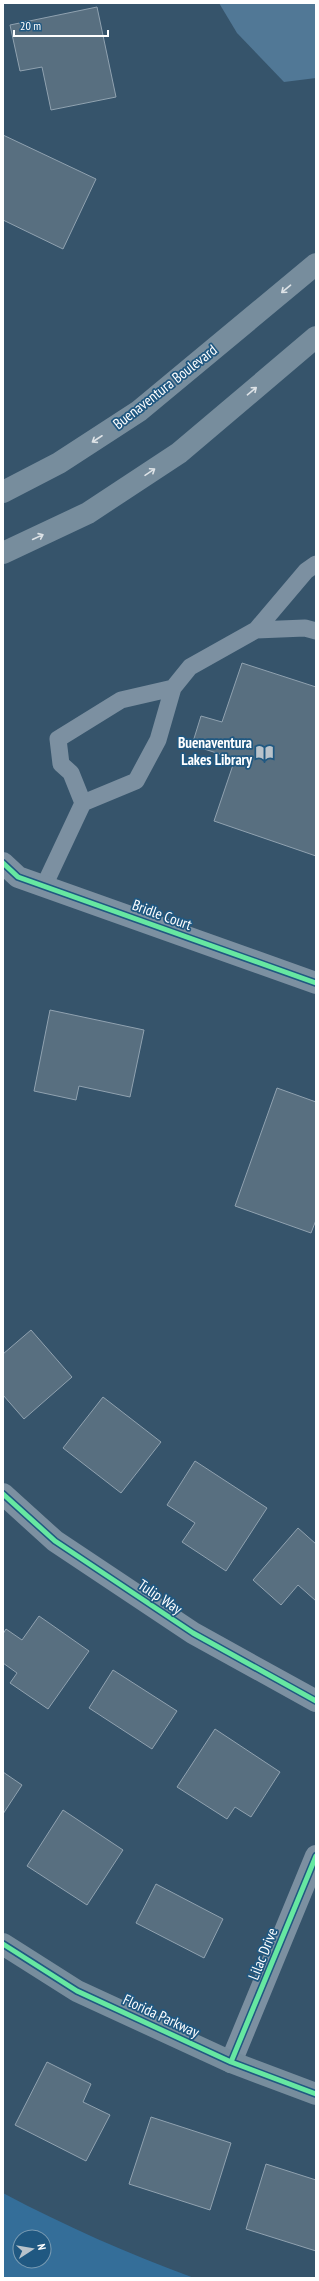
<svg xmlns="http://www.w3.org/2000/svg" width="319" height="2281" viewBox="0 0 319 2281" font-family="'PT Sans Narrow',sans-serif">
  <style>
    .green { fill: #346e99; fill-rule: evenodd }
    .water { fill: #517896 }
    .building { fill: #586f80; stroke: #90a2b0 }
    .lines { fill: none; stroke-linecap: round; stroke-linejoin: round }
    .lane { stroke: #7c90a1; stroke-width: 17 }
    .street { stroke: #7c90a1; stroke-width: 22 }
    .secondary { stroke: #778d9d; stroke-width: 22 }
    .cycleway-casing { stroke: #205881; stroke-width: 8 }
    .cycleway { stroke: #66e7a1; stroke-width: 5 }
    .oneway { stroke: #dde2e6 }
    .labels { text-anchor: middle; stroke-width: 3.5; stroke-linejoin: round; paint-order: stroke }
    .street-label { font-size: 15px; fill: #fff; stroke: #205881 }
    .poi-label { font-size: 15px; font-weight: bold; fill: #fff; stroke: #205881; text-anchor: end }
  </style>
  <rect width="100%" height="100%" fill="#36546b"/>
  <!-- green -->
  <path class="green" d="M3,2193C65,2226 129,2254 194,2278H3ZM20,2237H44V2261H20Z"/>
  <!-- water -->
  <path class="water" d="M219,3H316V78L284,82L237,33Z"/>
  <!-- building -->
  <path class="building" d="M97,7L116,97L51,110L42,67L20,71L10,25Z
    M3,135L96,179L63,249L3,220Z
    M242,663L316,687V856L214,821L235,759L192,745L201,716L222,722Z
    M50,1010L144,1030L130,1097L79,1086L76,1100L34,1091Z
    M277,1088L316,1102V1220L311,1233L235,1206Z
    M31,1330L72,1377L24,1419L3,1395V1354Z
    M103,1397L161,1442L121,1493L63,1448Z
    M195,1461L267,1508L226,1571L182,1542L195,1523L167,1505Z
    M298,1528L316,1544V1601L298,1585L281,1605L253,1580Z
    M39,1616L89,1651L48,1709L10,1683L17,1673L3,1663V1634L6,1629L22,1640Z
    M113,1670L177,1711L152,1749L89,1708Z
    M215,1729L280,1772L251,1817L235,1807L227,1819L177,1787Z
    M3,1772L22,1785L3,1814Z
    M63,1810L123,1850L87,1905L27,1866Z
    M156,1884L223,1919L204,1958L136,1923Z
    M47,2062L91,2084L83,2102L110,2115L86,2161L15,2125Z
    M151,2117L231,2143L210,2210L129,2184Z
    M266,2164L316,2180V2251L246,2229Z"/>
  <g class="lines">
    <!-- lane -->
    <path class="lane" d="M256,630L305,628L316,631
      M83,803L71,773L61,764L58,739L121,700L173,688
      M44,886L83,803L136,781L158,740L173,688L190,667L256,630L306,571L316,564"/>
    <!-- street -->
    <path class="street" d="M3,863L18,877L316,983
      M3,1494L55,1541L193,1633L316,1701
      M231,2062L316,1856"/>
    <!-- secondary -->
    <path class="secondary" d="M3,492L59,463L139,411L316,264
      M3,553L88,513L179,453L316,337
      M3,1944L77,1991L231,2062L316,2094"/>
    <defs>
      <path id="cycleway" d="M3,863L18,877L316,983
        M3,1494L55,1541L193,1633L316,1701
        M3,1944L77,1991L231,2062L316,2094
        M231,2062L316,1856"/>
    </defs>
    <!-- cycleway casing -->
    <use href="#cycleway" class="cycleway-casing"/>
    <!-- cycleway -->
    <use href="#cycleway" class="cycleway"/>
  </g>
  <!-- one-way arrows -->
  <defs><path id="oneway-shaft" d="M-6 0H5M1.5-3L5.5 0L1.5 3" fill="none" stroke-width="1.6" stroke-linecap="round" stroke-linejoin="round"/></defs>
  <g class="oneway">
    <use href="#oneway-shaft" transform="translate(286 289) rotate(140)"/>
    <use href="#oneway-shaft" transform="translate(252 391) rotate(-40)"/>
    <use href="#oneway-shaft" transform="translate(97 439) rotate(147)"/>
    <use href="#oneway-shaft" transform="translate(150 472) rotate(-34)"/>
    <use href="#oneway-shaft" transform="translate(38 537) rotate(-25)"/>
  </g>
  <!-- icons -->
  <defs>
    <symbol id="library-bare" viewBox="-9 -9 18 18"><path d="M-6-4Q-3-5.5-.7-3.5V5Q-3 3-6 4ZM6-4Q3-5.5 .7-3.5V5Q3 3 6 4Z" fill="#b9c3cb" stroke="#205881" stroke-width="2.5" paint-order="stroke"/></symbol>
  </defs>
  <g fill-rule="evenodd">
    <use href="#library-bare" x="252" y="740" width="25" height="25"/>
  </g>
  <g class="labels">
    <!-- street labels -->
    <g class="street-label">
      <text transform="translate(165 387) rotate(-38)" y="5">Buenaventura Boulevard</text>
      <text transform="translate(162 915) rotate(20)" y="5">Bridle Court</text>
      <text transform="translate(160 1597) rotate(34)" y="5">Tulip Way</text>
      <text transform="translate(263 1954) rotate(-68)" y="5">Lilac Drive</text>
      <text transform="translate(161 2016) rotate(25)" y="5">Florida Parkway</text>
    </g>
    <!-- poi labels -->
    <g class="poi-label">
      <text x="252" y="748">Buenaventura<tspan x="252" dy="17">Lakes Library</tspan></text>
    </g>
  </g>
  <!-- border -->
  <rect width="319" height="2281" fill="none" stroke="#ffffff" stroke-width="8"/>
  <!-- north arrow -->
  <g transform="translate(32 2249) rotate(78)"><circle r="19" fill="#205881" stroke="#799bb3"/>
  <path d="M0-3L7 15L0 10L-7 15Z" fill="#b9c3cb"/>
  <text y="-6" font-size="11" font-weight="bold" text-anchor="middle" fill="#ffffff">N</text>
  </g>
  <!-- scale -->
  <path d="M14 30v6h94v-6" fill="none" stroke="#ffffff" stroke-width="2"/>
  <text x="20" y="30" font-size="12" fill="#ffffff" stroke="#205881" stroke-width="3" paint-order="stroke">20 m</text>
</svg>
